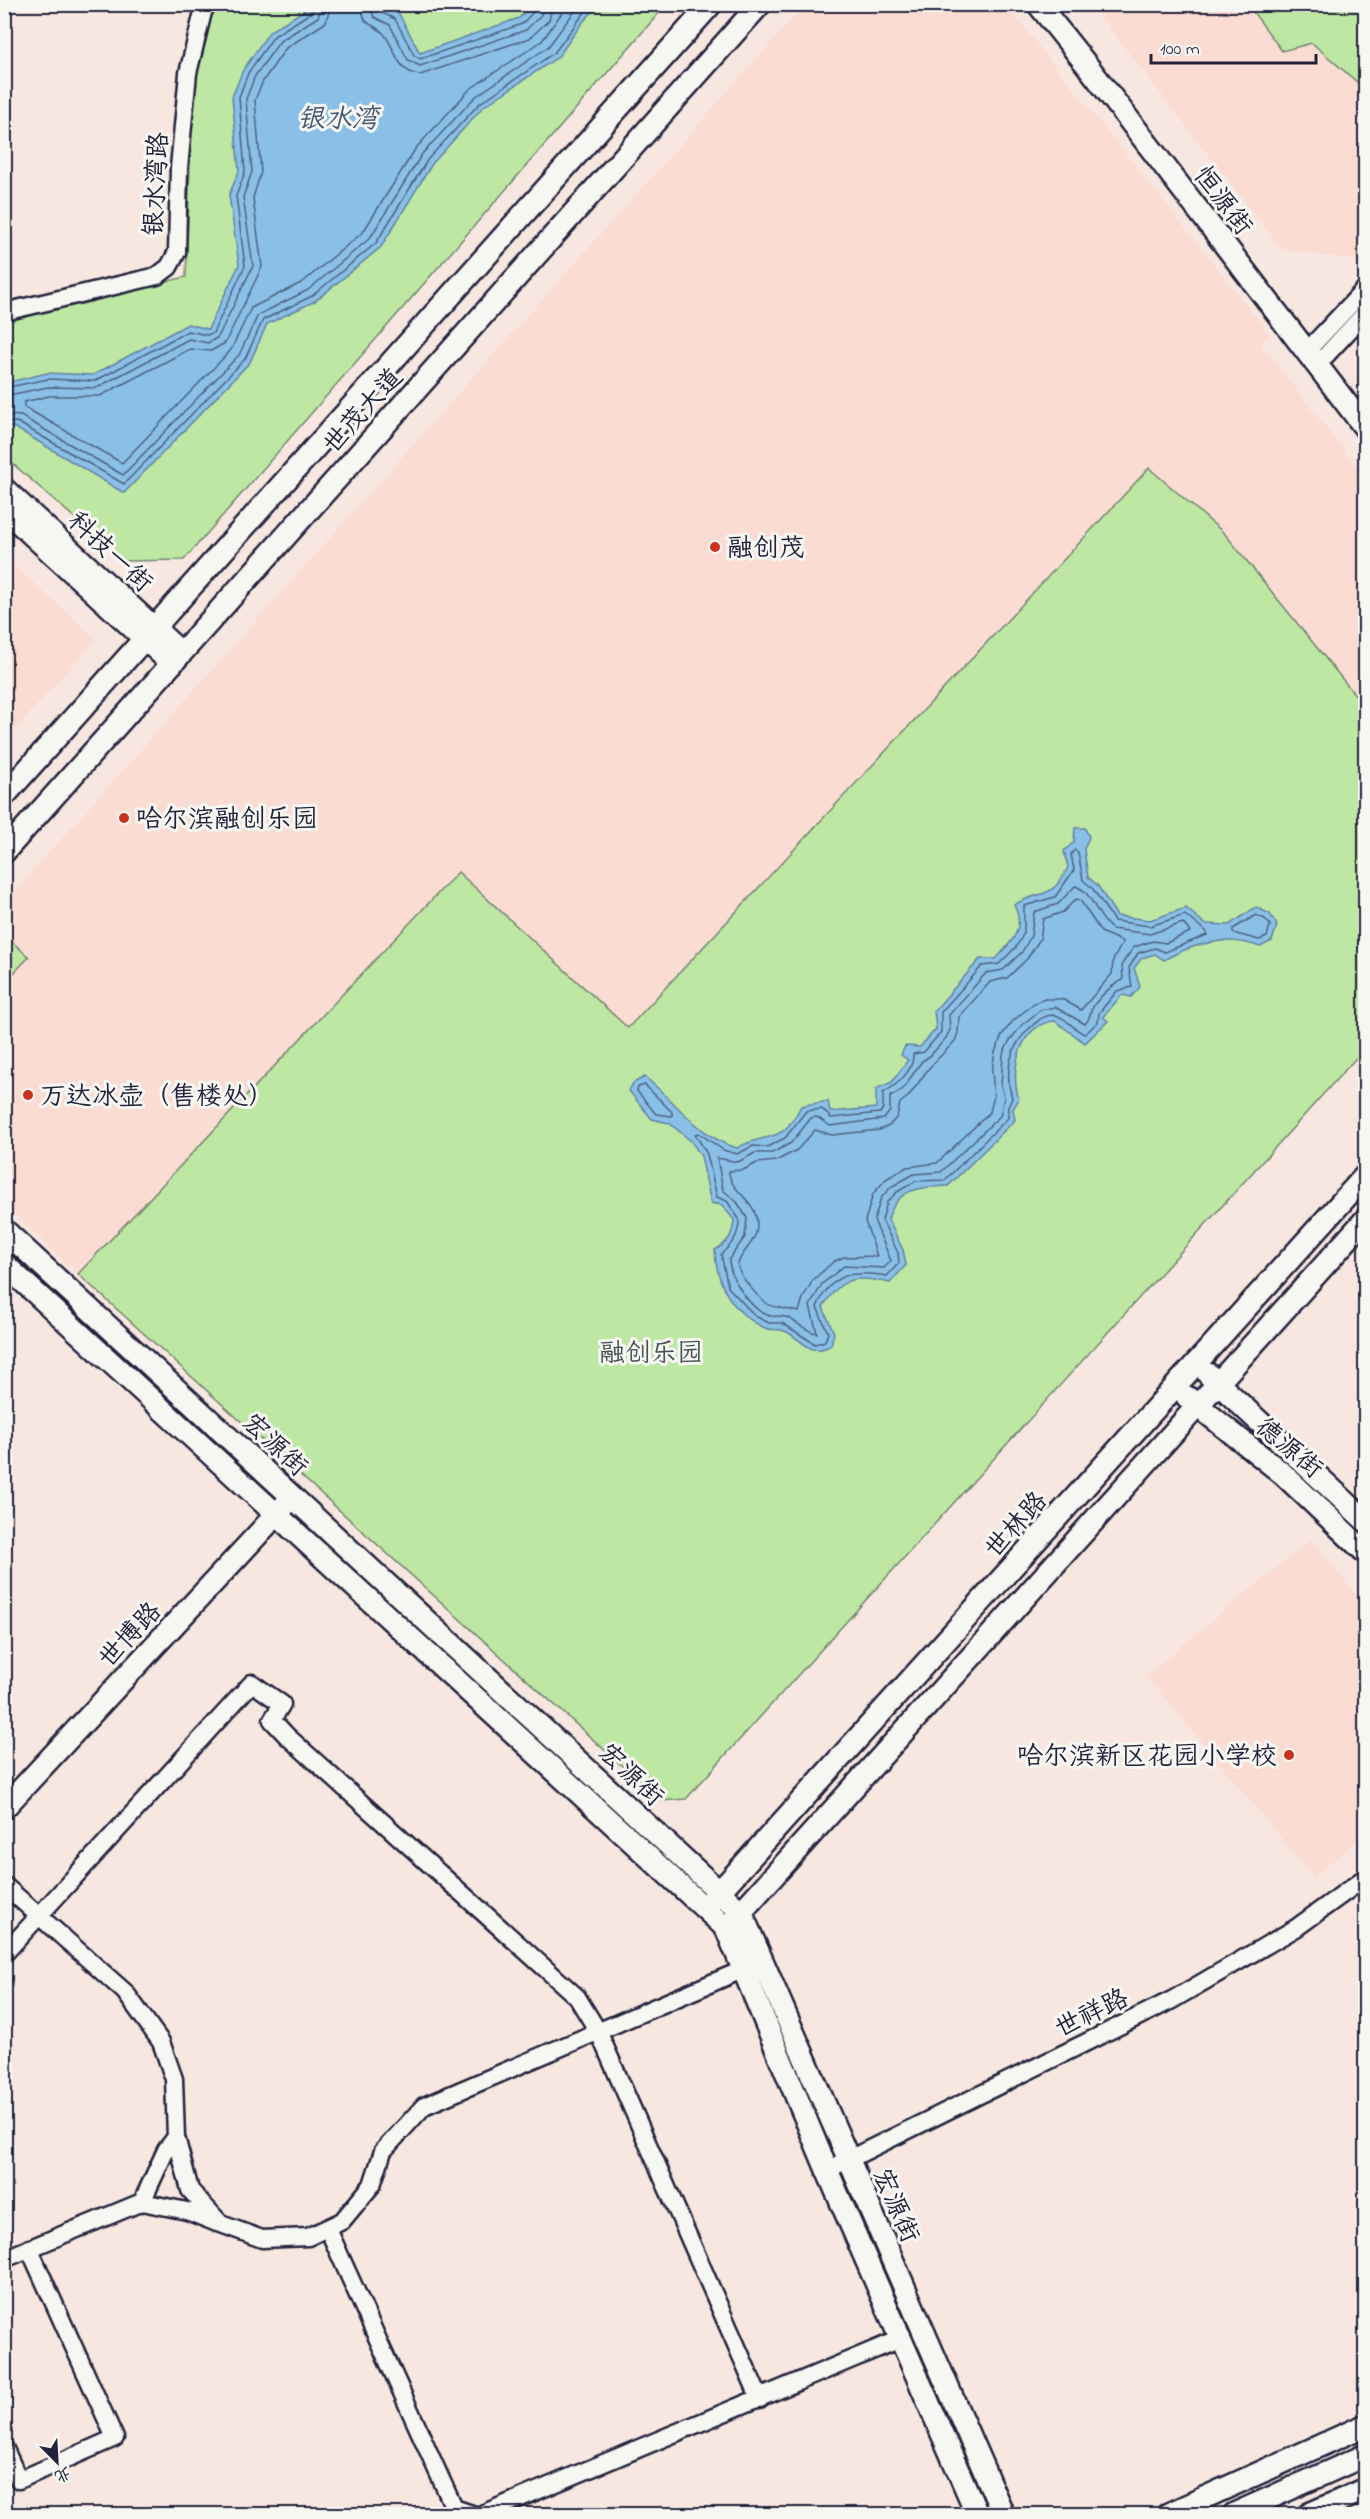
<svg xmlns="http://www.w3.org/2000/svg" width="1370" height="2519" viewBox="0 0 1370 2519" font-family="'Indie Flower','LXGW WenKai TC',sans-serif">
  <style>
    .built { fill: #fadcd3 }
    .green { fill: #bee7a3; stroke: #70846f; stroke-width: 1.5 }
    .water { fill: #8ac0e8; stroke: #6081a3; stroke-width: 1.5 }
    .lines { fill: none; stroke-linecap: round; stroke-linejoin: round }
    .shore { stroke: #4c6180; stroke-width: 1.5 }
    .minor-casing { stroke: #22223b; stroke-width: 21 }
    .major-casing { stroke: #22223b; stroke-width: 26 }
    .minor { stroke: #f6f6f2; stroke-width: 16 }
    .major { stroke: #f6f6f2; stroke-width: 21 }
    .poi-dot { fill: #c8321e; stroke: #f6f6f2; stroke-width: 2 }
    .labels { text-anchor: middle; stroke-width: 6; stroke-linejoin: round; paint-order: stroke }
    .street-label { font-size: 26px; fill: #22223b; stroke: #f6f6f2 }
    .poi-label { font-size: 26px; fill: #22223b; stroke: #f6f6f2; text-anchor: start }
    .park-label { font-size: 26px; fill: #495355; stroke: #f6f6f2 }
    .water-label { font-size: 27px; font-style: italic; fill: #465978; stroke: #f6f6f2 }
  </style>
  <rect width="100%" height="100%" fill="#f8e7e0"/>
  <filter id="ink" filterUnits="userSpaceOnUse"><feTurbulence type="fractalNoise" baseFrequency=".0167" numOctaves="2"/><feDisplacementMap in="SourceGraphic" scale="12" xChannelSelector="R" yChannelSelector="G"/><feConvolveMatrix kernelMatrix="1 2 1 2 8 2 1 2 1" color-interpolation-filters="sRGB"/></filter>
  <g filter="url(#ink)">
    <!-- built -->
    <path class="built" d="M805,5H1006L1270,334L1261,344L1365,478V707L1225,534L1149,468L628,1028L458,872L78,1274L5,1206V902Z
      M1091,5H1365L1366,252L1358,260L1283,250Z
      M5,557L96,639L5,741Z
      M1311,1539L1366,1607L1365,1834L1313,1877L1146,1675Z"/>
    <!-- green -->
    <path class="green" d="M212,5H666L184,560L124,561L5,457V319L186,277L195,29Z
      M1248,5H1365V89L1312,43L1282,51Z
      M1149,468L1225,534L1365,707V1048L686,1799L661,1801L78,1274L458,872L628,1028Z
      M10,940L29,957L11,976L4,970L5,946Z"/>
    <!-- water -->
    <path class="water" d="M313,5H377L399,14L420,53L519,18L532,5H599L582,23L558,57L483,107L432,164L381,247L315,301L267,324L250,362L124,493L14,427L5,429V383L47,373L93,375L188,324L208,329L239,265L229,195L239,171L232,97L243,70L270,31Z
      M1075,828H1085L1089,837L1084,849L1088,877L1098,886L1117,916L1150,920L1186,908L1205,924L1229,925L1256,907L1270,914L1277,925L1272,941L1260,947C1226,934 1194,943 1164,960L1155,954L1142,958L1134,968L1140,987L1131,997L1122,995L1103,1017L1108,1021L1085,1043L1055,1021C1020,1023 1009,1071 1019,1099L1013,1109L1015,1120L948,1186C918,1188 898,1187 888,1219L903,1250L906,1265L890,1283C856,1276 842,1275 823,1307L834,1333L831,1345C810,1357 805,1342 787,1332C779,1328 772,1331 765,1328C732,1313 716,1284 715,1250C728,1243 733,1235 734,1220L722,1205L711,1203L701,1156L691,1141L669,1123L652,1119L629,1091L633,1083L645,1077C674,1100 700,1138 737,1148C768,1130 780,1148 801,1106L828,1101L830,1112L876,1108V1089L892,1082L908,1060L901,1055L905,1046L920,1047L936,1029L934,1011L980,959H996C1012,942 1026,928 1014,905C1042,888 1050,903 1068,867L1064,851L1074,842Z"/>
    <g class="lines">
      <!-- shore -->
      <path class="shore" d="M332,4L325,23L286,48L263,81L255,100L261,172L253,198L262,267L225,343L211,351L190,349L100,396H49L24,402V407L122,463L231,350L251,308L303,282L363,232L416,148L470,89L542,41L568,4
        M360,4L365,20C370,26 380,28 384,34C396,49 397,73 420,75L530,38L549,20L553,4
        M369,4L374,17L390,25L408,60L420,66L526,30L541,15L544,4
        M377,4L380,12L395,19L414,55L420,59L522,24L535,10L536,4
        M4,388L48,379L95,381L188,331L207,335L213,333L245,266L236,196L245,172L239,97L248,73L274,36L312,12L315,4
        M4,396L48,387L96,388L189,339L208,343L218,337L253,266L243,197L252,172L246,99L255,76L280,41L318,17L323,4
        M4,415L21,416L123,475L239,355L258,315L308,290L370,238L422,154L475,97L548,47L580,4
        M4,423L17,422L124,484L245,359L263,320L312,296L376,243L428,159L480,103L554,53L591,4
        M1075,850L1078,852L1083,880L1093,889L1114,921L1150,926L1185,915L1206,931L1207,935L1165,952L1155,948L1138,953L1129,968L1132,987L1117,991L1099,1013L1098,1022L1085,1034C1074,1031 1065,1015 1053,1015C1044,1015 1039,1020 1033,1025C1010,1044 1004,1071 1012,1098L1008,1107V1118L945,1180L916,1181L897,1192L887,1202L882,1220L898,1253L899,1263L887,1276C854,1271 832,1271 817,1307L828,1333L825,1341L815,1344L782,1323H769L755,1316L728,1287L721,1254C733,1244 739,1235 739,1219L727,1201L717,1197L707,1154L695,1134L699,1133L723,1150L737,1154L753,1146L767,1147L785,1138L806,1111L822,1109L831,1118L880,1113L883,1108V1093C897,1085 914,1071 913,1054L924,1052L941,1032V1012L982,966L999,964L1016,947L1024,933V906L1055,897L1074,870L1071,854Z
        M1075,886C1093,891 1096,918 1112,929L1150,934L1183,923L1190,932L1166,943L1153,941L1134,947L1122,964L1123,980C1112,985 1096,999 1091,1011C1089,1017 1090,1019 1085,1024L1055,1007L1040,1010L1022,1025L1010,1040L1003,1054L1001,1086L1004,1097L1000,1116L941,1172L914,1174L891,1187L881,1198L874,1220L891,1261L884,1268L844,1266L822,1284L810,1306L817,1333C809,1333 797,1323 789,1318C782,1315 778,1317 771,1316C751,1312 729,1277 729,1259L745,1237L747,1218L737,1202L723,1190L717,1158L738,1162L755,1153H772L791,1143L811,1118L817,1117L830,1126L884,1119L890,1111V1097L902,1090L922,1061L930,1056L946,1038L950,1030L949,1015L986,973L1003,970L1022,952L1031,936L1034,912L1058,904Z
        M1076,899L1080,900L1101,932L1123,942L1113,960L1112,974L1081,1010L1062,999H1045L1034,1003L1013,1021L1002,1035L995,1052L992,1070L994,1096L990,1112L937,1163L907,1167L886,1179L873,1194L865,1221L877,1256L844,1257L833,1262L813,1280L803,1298L799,1312C790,1310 782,1308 772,1306C763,1304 737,1275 738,1264C741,1249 764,1240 755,1213C749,1196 729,1189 729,1171L743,1170L757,1163L776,1161L797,1150L815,1130L832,1135L879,1130L889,1126L897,1117L900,1103L909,1096L929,1068L955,1041L958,1033L959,1017L990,982L1007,978L1027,959L1040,939L1043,919L1063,912Z
        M1256,915L1265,919L1270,925L1267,937L1259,940L1233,933V929Z
        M645,1085L672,1112V1116L656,1114L637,1091L638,1087Z"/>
      <defs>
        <path id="minor" d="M4,312L157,276L169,267L177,252L179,168L188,73L203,12L208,4
          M1306,352L1366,288
          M1317,365L1366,312
          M4,1885L125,1992L161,2042L174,2079L176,2137L190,2190L221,2224L262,2239L308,2237L342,2221L372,2185L383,2151L424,2106L742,1970
          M4,1954L252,1683L282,1704L272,1720L287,1736L577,1997L599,2033L760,2399
          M827,2170L1172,2000L1296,1928L1366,1877
          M142,2202L166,2150L176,2137
          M328,2229L454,2508L472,2514
          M4,2259L142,2202L187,2211L217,2223
          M4,2447L19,2480L115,2438L29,2248
          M482,2514L900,2339"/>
        <path id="major" d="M1038,4L1090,69L1366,429
          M4,489L181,653
          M4,509L172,664
          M4,796L711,4
          M4,852L760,4
          M4,1230L741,1912L1003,2514
          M4,1264L726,1928L827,2170L977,2514
          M1208,1374L1366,1521
          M1187,1397L1283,1474L1366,1553
          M4,1808L286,1504
          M711,1901L1366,1175
          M733,1921L1366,1219
          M1168,2514L1366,2425
          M1234,2514L1366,2455
          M1309,2514L1366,2489"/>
      </defs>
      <!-- minor casing -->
      <use href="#minor" class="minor-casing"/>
      <!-- major casing -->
      <use href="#major" class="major-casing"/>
      <!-- minor -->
      <use href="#minor" class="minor"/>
      <!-- major -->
      <use href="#major" class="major"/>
    </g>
  </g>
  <!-- markers -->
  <g class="poi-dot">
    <circle cx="715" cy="547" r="6"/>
    <circle cx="124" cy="818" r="6"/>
    <circle cx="28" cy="1095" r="6"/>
    <circle cx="1289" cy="1755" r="6"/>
  </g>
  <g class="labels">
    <!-- street labels -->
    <g class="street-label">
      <text transform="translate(155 184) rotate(-87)" y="9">银水湾路</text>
      <text transform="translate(1224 200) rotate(53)" y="9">恒源街</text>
      <text transform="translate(362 410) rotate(-48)" y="9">世茂大道</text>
      <text transform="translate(111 551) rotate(43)" y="9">科技一街</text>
      <text transform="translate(276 1444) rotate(43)" y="9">宏源街</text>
      <text transform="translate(1290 1447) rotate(40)" y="9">德源街</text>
      <text transform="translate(1015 1524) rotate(-48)" y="9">世林路</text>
      <text transform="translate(129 1634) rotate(-47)" y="9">世博路</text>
      <text transform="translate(632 1774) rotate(43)" y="9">宏源街</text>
      <text transform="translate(1091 2012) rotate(-26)" y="9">世祥路</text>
      <text transform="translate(897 2205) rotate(66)" y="9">宏源街</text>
    </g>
    <!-- poi labels -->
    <g class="poi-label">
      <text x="727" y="556">融创茂</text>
      <text x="136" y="827">哈尔滨融创乐园</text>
      <text x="40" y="1104">万达冰壶（售楼处）</text>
      <text x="1277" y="1764" text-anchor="end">哈尔滨新区花园小学校</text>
    </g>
    <!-- park labels -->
    <g class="park-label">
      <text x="651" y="1361">融创乐园</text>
    </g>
    <!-- water labels -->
    <g class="water-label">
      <text x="338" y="127">银水湾</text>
    </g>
  </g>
  <!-- margin -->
  <rect width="1370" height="2519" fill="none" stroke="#f6f6f2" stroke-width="24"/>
  <rect x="12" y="12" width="1346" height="2495" fill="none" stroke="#22223b" stroke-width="2" filter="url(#ink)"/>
  <!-- north arrow -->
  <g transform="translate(57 2462) rotate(156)" stroke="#f6f6f2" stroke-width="4.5" paint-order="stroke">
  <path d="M0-4.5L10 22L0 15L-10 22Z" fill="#22223b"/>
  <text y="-9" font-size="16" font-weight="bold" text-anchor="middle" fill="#22223b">北</text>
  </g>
  <!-- scale -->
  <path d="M1151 54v9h165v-9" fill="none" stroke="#22223b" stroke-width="3"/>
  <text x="1160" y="54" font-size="18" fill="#22223b" stroke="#f6f6f2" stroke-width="4.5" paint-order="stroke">100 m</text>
</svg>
